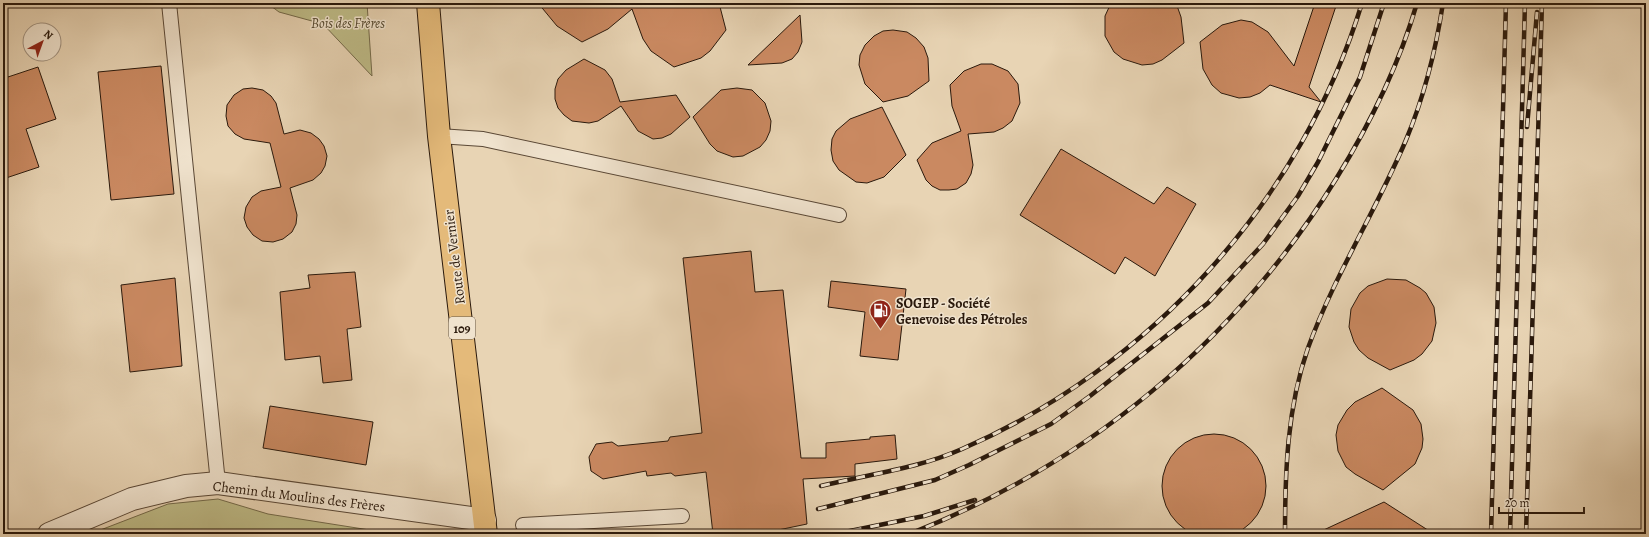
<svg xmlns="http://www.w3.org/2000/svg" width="1649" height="537" viewBox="0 0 1649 537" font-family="Alegreya,serif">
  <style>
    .green { fill: #bebb87; stroke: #746a4a }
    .building { fill: #ca8961; stroke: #2a190c }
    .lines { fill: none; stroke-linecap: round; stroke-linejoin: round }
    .lane-casing { stroke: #5a4836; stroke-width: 16 }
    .street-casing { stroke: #5a4836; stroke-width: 24 }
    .primary-casing { stroke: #2a190c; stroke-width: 24 }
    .lane { stroke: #f0e3ce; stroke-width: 14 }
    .street { stroke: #f0e3ce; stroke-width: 22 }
    .primary { stroke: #e4ba7a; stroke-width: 22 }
    .rail-casing { stroke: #2a190c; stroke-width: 4.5 }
    .rail { stroke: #f0e3ce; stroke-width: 3; stroke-dasharray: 9; stroke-linecap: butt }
    .labels { text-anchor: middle; stroke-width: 3; stroke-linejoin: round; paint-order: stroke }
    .shield { fill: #f0e3ce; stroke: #655646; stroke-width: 1 }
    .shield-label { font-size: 13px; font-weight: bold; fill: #2a190c }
    .park-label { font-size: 14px; font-style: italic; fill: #564a31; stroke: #f0e3ce }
    .street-label { font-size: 14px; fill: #2a190c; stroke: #f0e3ce }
    .poi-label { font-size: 14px; font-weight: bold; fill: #2a190c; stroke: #f0e3ce; text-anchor: start }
  </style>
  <rect width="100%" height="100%" fill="#e8d4b4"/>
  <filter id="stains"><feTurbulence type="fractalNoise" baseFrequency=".005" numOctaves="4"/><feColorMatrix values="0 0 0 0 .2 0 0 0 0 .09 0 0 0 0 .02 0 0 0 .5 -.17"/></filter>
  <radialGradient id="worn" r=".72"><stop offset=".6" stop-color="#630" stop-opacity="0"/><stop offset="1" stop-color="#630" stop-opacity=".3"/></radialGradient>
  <!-- green -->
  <path class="green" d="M267,3H367L372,76L323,24L279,12Z
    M218,499L268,514L395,534H90L168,504Z"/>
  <!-- building -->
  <path class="building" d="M538,3H719L726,30L710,51L701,58L674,67L651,51L643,39L632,9L608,29L582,42L557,26Z
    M1111,3H1176L1181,17L1184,43L1162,60L1153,64L1142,65L1123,59L1114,52L1105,36V16Z
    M1315,3H1337L1309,87L1321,102L1270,85L1260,93L1250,97L1239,98L1221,93L1212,85L1203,69L1200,42L1222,25L1241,20L1252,22L1268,32L1294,66Z
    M800,15L802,42L798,52L792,59L782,63L748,65Z
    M893,30L907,32L916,38L924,47L928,58L929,81L908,96L883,102L865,84L859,65L860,55L865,45L874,36L883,31Z
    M584,59L605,70L612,79L620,102L676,95L690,117L671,134L662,138L653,139L638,131L621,106L598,121L589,123L572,121L564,115L558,108L555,99V89L558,79L566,70Z
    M981,64H992L1008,71L1018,84L1020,103L1012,121L1003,128L994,132L968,134L973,165L971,174L966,183L957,189L949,190H940L932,186L926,180L917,160L932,143L961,131L952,106L950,85L964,71Z
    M161,66L174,194L111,200L98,72Z
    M38,67L56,119L26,129L39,167L3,179V74H7L8,77Z
    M252,88L263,90L271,96L276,103L284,134L300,130L311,133L319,139L324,146L327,156L325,166L321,173L313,180L290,188L297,215L296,224L292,232L283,239L273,242L262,241L253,235L247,227L244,218L246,207L252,197L261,191L281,187L270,143L244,139L235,134L228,126L226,116L227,105L234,95L243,89Z
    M737,88L752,90L765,103L771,121L770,131L766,140L760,147L743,156L733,157L717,151L710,144L693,117L721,90Z
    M882,107L906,155L884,177L867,183L856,182L839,170L833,161L831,150L832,139L836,131L850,119Z
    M1061,149L1154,204L1167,187L1196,204L1155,276L1125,257L1115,274L1020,215Z
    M751,251L755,292L783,290L801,458H826V443L870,439V437L895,435L897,459L855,464V476L803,479L807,524L759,534H713L706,472L675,476L671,473L647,476L646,471L603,479L591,471L589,457L596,444L612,442L618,446L668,441L670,437L702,433L683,258Z
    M355,272L361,327L347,329L352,380L323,383L320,356L285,360L280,292L310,288L308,275Z
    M175,278L182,366L130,372L121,285Z
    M1387,279L1406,280L1420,288L1426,293L1434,307L1436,323L1432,341L1422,354L1414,360L1390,370L1368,358L1359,350L1354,342L1349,327L1351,309L1360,293L1368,286Z
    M831,281L906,289L898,360L860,356L865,312L828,307Z
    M1382,388L1413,410L1421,424L1423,439L1422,448L1415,464L1383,490L1355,474L1346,467L1338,451L1336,435L1338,425L1347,410L1355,402Z
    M270,406L373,422L366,465L263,448Z
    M1162 486a52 52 0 1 1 104 0a52 52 0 1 1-104 0Z
    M1384,502L1434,534H1315Z"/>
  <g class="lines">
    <defs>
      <path id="lane" d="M169,3L218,483
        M439,136L483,139L839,215
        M523,525L682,516"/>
      <path id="street" d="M49,534L132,499L186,486L218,483L485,520"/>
      <path id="primary" d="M428,3L439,136L486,534"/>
    </defs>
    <!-- lane casing -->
    <use href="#lane" class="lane-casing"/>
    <!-- street casing -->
    <use href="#street" class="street-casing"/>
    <!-- primary casing -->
    <use href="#primary" class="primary-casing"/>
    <!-- lane -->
    <use href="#lane" class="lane"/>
    <!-- street -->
    <use href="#street" class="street"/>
    <!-- primary -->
    <use href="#primary" class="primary"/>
    <defs>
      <path id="rail" d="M1527,127L1537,12
        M821,486C869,474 917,469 962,449C1151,367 1302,199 1362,3
        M818,509L935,480L969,465L1051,424L1090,396L1208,303L1263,244L1298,196L1318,162L1360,77L1384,3
        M835,534L924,516L975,500
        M909,534C1087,465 1236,341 1336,179C1370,124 1399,65 1417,3
        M1285,534C1285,472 1287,408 1308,348C1334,276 1376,211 1406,140C1424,97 1436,49 1443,3
        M1491,534L1506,3
        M1510,534L1525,3
        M1526,534L1542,3"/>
    </defs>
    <!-- rail casing -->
    <use href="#rail" class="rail-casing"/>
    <!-- rail -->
    <use href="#rail" class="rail"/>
  </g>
  <!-- icons -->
  <defs>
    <symbol id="fuel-pin" viewBox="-11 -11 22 30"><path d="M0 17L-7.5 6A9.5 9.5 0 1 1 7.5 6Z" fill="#8f2418" stroke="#f0e3ce"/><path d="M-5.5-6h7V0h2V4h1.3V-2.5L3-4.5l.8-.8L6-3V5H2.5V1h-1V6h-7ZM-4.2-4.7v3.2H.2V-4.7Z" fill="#fff"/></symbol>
  </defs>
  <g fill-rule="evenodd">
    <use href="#fuel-pin" x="868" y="298" width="25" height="34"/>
  </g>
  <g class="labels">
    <!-- shield labels -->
    <rect class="shield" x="449" y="317" width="26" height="22" rx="3"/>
    <g class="shield-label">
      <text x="462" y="333">109</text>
    </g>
    <!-- park labels -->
    <g class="park-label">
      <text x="348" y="28">Bois des Frères</text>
    </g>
    <!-- street labels -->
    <g class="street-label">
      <text transform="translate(454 257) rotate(-97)" y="5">Route de Vernier</text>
      <text transform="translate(299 496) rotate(7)" y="5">Chemin du Moulins des Frères</text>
    </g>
    <!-- poi labels -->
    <g class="poi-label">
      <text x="896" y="308">SOGEP - Société<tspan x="896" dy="16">Genevoise des Pétroles</tspan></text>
    </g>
  </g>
  <!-- margin -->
  <rect width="1649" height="537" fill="none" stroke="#e8d4b4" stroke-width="16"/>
  <rect x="4" y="4" width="1641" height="529" fill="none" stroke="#2a190c" stroke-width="2"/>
  <rect x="8" y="8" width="1633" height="521" fill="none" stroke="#2a190c"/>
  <!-- north arrow -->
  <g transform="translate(42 42) rotate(41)"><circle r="19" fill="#f0e3ce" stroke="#a19280"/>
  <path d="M0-3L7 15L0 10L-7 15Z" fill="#8f2418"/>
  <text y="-6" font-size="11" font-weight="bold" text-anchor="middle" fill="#2a190c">N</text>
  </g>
  <!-- scale -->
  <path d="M1499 507v6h85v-6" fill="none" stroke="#2a190c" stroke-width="2"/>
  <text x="1505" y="507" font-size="12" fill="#2a190c" stroke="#f0e3ce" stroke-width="3" paint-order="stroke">20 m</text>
  <rect width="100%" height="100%" filter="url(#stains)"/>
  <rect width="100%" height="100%" fill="url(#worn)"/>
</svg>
